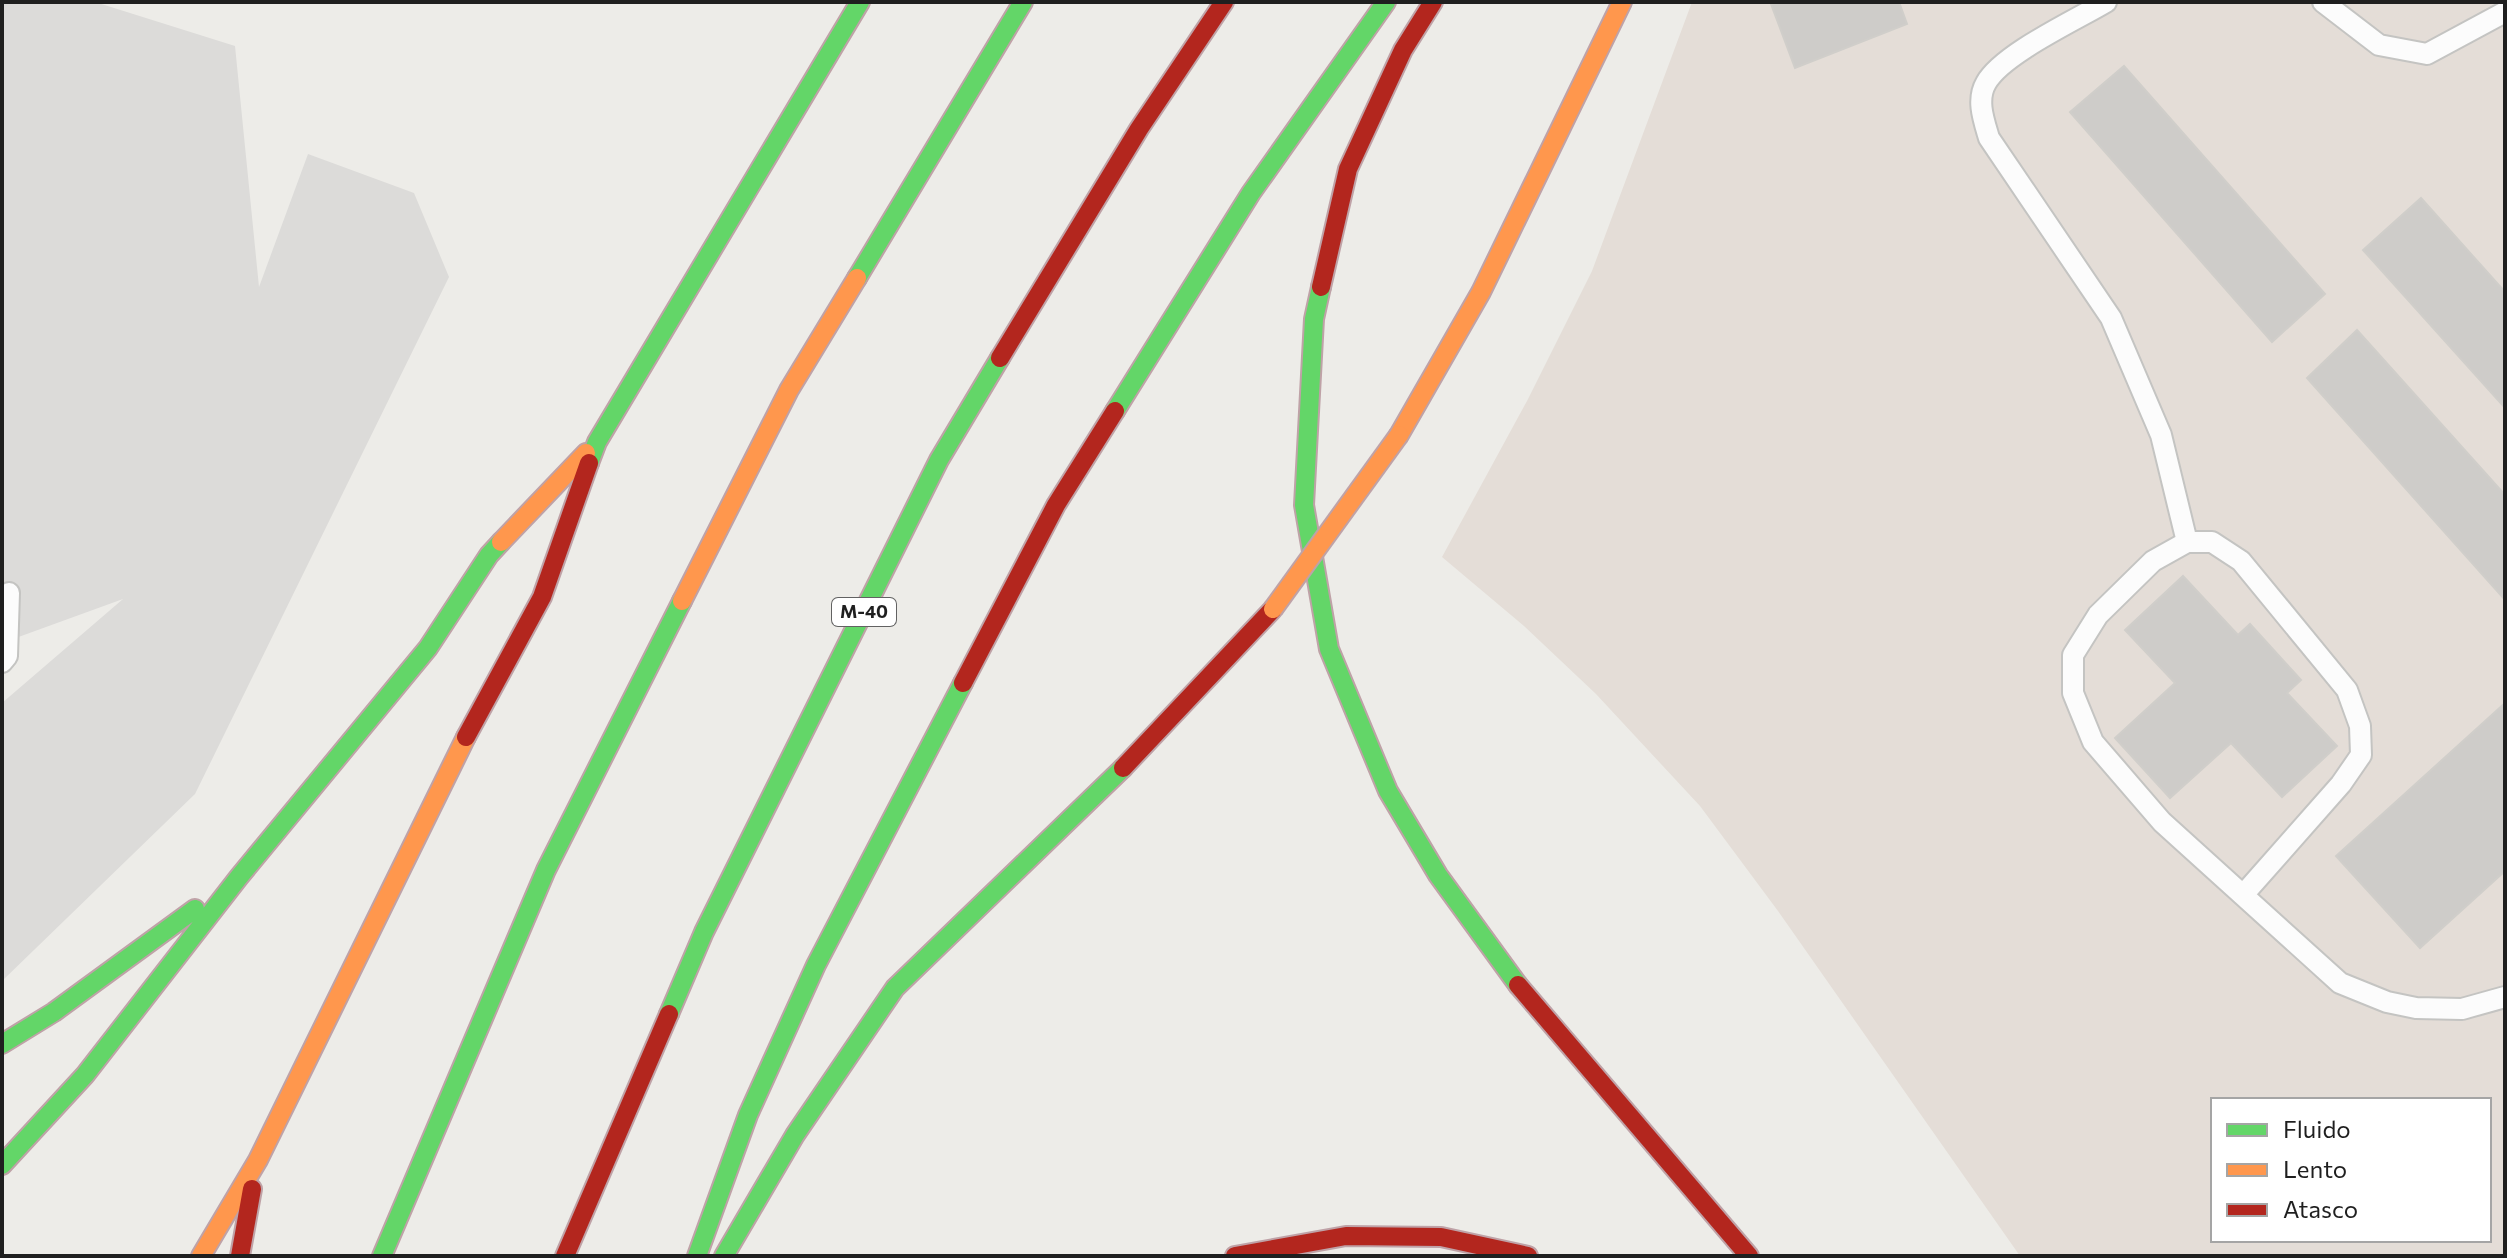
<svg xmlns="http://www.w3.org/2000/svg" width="2507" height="1258" viewBox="0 0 2507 1258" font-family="Commissioner,sans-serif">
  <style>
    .residential { fill: #dcdbd9 }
    .military { fill: #e4ddd7; fill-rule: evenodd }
    .building { fill: #ceccc9; stroke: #d0ceca; stroke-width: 2 }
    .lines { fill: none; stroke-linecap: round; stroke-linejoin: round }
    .lane-casing { stroke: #c4c4c2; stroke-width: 24 }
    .fast-casing { stroke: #bfa2a7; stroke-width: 22 }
    .slow-casing { stroke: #bfa2a7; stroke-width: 22 }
    .jam-casing { stroke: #bfa2a7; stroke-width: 22 }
    .lane { stroke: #fcfcfc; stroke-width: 20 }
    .fast { stroke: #63d668; stroke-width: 18 }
    .slow { stroke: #ff974d; stroke-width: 18 }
    .jam { stroke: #b3261e; stroke-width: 18 }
    .slow-bridge-casing { stroke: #bfa2a7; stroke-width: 22; stroke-linecap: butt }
    .slow-bridge { stroke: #ff974d; stroke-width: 18 }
    .labels { text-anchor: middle; stroke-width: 7; stroke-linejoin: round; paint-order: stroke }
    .shield { fill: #fff; stroke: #626262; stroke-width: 2 }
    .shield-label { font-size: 18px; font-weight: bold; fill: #1f1f1f }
  </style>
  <rect width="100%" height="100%" fill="#edece8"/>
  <!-- residential -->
  <path class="residential" d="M2,2H95L235,46L259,287L308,154L414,193L449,277L195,794L2,981V703L123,599L2,643Z"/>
  <!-- military -->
  <path class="military" d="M1692,2H2505V1256H2020L1778,911L1700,806L1596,694L1524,626L1442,557L1527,401L1592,271ZM2213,1100H2489V1240H2213Z"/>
  <!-- building -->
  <path class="building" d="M1777,2H1899L1907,24L1795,68L1771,4Z
    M2124,66L2325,294L2272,342L2070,112Z
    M2421,198L2505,292V408L2363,250Z
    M2357,330L2505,495V600L2307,378Z
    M2183,576L2238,635L2250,624L2301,680L2287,693L2337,746L2282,797L2231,743L2170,798L2115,738L2175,683L2125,630Z
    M2505,703V871L2420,948L2336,856Z"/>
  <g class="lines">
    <defs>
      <path id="lane" d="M2106,2C2076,20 2002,54 1986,83C1976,100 1984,121 1989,138L2111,318L2161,435L2187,542
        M2323,2L2379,45L2427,54L2505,12
        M2,662L7,656L9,593
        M2243,895L2341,784L2361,755L2360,726L2347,690L2241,561L2212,542H2187L2153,561L2098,615L2073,655V693L2093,742L2162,822L2340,983L2387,1002L2416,1008L2462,1009L2505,997"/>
      <path id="fast" d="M857,278L1023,2
        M1321,287L1314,319L1304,505L1329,649L1388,791L1438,875L1518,985
        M1115,411L1251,193L1386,2
        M589,463L597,442L860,2
        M669,1014L704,932L939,460L1000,358
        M2,1044L54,1012L195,909
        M2,1165L85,1075L239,877L428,648L489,555L501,542
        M382,1256L546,870L682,601
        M697,1256L748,1115L816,965L963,683
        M724,1256L795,1135L895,988L1123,768"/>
      <path id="slow" d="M1399,435L1481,292L1622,2
        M501,542L586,453
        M682,601L789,390L857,278
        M201,1256L258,1160L466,737"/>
      <path id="jam" d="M1321,287L1348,169L1403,50L1433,2
        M1000,358L1139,129L1224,2
        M963,683L1056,505L1115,411
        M466,737L542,597L589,463
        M1123,768L1273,609
        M1518,985L1749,1256
        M240,1256L252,1189
        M565,1256L669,1014
        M1235,1256L1346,1236L1441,1237L1528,1256"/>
    </defs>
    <!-- lane casing -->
    <use href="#lane" class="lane-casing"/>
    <!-- fast casing -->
    <use href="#fast" class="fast-casing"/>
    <!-- slow casing -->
    <use href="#slow" class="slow-casing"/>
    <!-- jam casing -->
    <use href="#jam" class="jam-casing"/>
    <!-- lane -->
    <use href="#lane" class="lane"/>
    <!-- fast -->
    <use href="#fast" class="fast"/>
    <!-- slow -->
    <use href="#slow" class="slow"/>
    <!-- jam -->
    <use href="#jam" class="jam"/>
    <defs>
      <path id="slow-bridge" d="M1273,609L1399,435"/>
    </defs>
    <!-- slow-bridge casing -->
    <use href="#slow-bridge" class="slow-bridge-casing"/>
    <!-- slow-bridge -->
    <use href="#slow-bridge" class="slow-bridge"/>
  </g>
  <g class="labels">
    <!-- shield labels -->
    <rect class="shield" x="832" y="598" width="64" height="28" rx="6"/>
    <g class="shield-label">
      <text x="864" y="618">M-40</text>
    </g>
  </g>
  <!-- border -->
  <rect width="2507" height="1258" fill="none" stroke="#1f1f1f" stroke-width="8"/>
  <!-- legend -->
  <rect x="2211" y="1098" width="280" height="144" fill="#ffffff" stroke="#a5a5a5" stroke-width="2"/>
  <rect x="2227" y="1124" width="40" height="12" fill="#63d668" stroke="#a5a5a5" stroke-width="2"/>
  <text x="2283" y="1138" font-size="24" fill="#1f1f1f">Fluido</text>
  <rect x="2227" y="1164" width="40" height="12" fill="#ff974d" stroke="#a5a5a5" stroke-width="2"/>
  <text x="2283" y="1178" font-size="24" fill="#1f1f1f">Lento</text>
  <rect x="2227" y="1204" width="40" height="12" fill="#b3261e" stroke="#a5a5a5" stroke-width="2"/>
  <text x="2283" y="1218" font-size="24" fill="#1f1f1f">Atasco</text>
</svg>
